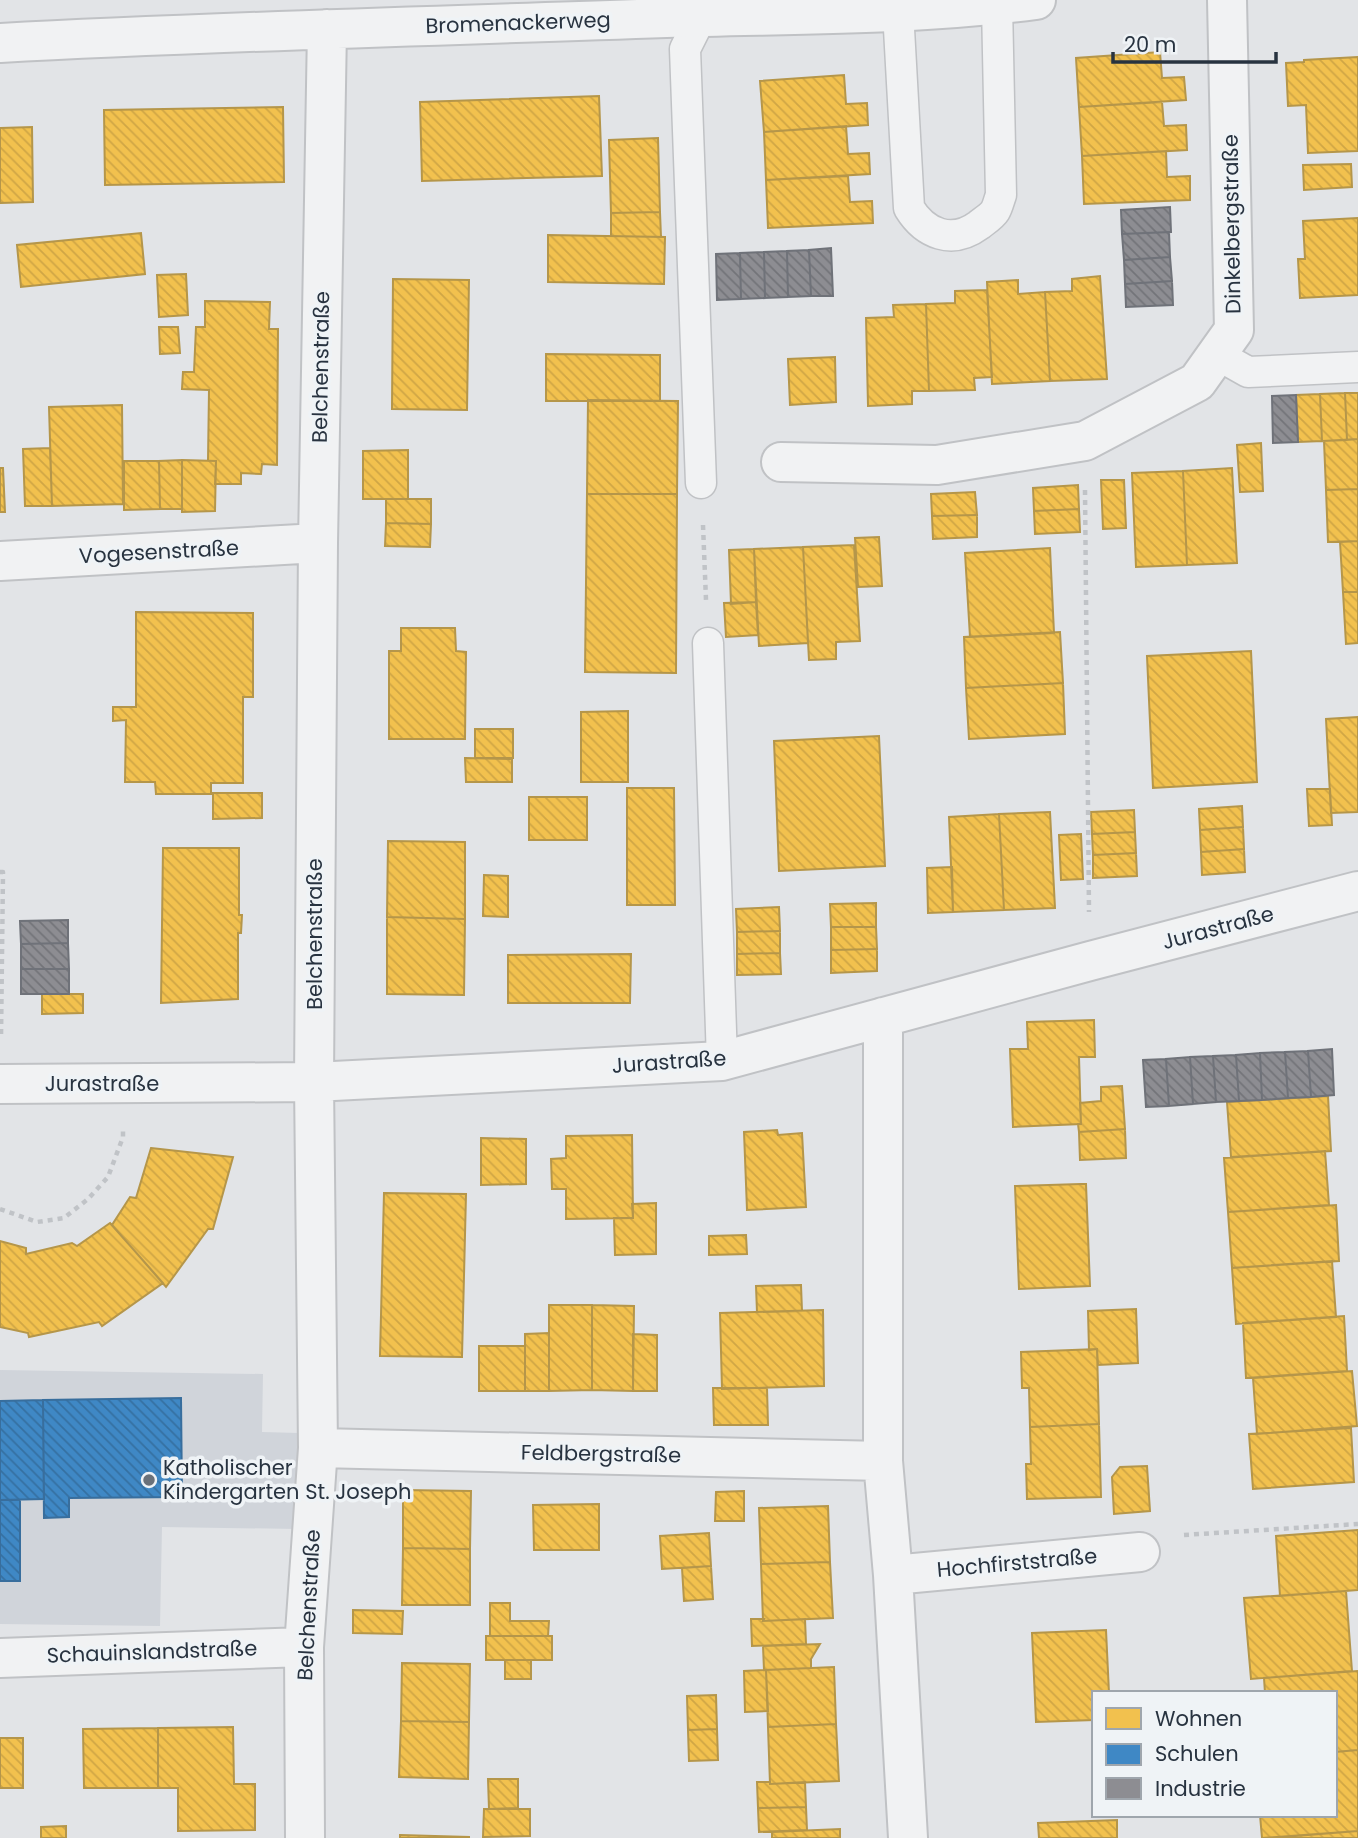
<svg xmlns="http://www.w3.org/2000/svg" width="1358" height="1838" viewBox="0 0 1358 1838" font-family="Poppins,sans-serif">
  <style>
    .built { fill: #d0d4da }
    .homes { fill: url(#homes-back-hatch); stroke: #b5964a; stroke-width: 2 }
    .schools { fill: url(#schools-back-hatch); stroke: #386e9d; stroke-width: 2 }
    .industry { fill: url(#industry-back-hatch); stroke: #6f7279; stroke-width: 2 }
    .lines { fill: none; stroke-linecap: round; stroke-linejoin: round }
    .lane-casing { stroke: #c0c2c5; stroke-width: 33 }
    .street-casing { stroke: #c0c2c5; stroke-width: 42 }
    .path { stroke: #c0c3c7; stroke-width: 4.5; stroke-dasharray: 5 5; stroke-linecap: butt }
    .lane { stroke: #f1f2f3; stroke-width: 30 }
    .street { stroke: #f1f2f3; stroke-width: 38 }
    .poi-dot { fill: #69717a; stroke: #eff3f6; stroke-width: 2.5 }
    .labels { text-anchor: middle; stroke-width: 7; stroke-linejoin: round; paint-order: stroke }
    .street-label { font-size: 21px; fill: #283340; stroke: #eff3f6 }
    .poi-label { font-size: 21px; fill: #283340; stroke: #eff3f6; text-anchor: start }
  </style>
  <defs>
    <pattern id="homes-back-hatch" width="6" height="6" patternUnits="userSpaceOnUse" patternTransform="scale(1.75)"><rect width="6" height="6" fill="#f2c14e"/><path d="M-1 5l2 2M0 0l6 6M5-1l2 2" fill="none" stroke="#d0a645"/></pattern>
    <pattern id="schools-back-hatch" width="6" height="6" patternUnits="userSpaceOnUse" patternTransform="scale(1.75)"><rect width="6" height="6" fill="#3f88c5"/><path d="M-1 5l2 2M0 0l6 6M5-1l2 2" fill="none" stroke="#3570a1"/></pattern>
    <pattern id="industry-back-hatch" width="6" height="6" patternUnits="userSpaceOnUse" patternTransform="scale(1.75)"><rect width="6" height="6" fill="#8d8d92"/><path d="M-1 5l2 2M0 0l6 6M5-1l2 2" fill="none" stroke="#737479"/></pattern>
  </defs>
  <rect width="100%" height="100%" fill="#e2e4e7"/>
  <!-- built -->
  <path class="built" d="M0,1370L263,1374L262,1432L299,1433L297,1529L162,1527L160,1626L0,1624Z"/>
  <!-- homes -->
  <path class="homes" d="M1160,52L1162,78L1184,77L1186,100L1079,107L1076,58Z
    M1358,57V151L1308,153L1306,105L1288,106L1286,63L1304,62V60Z
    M844,75L846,104L867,103L868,125L764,132L760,81Z
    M599,96L602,176L422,181L420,102Z
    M1162,102L1164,126L1186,125L1187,150L1082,156L1079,107Z
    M283,107L284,182L105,185L104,110Z
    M846,126L848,154L869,153L870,174L766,180L764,132Z
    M32,127L33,202L0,203V128Z
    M658,138L660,212L611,213L609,140Z
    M1166,151L1167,177L1190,176V200L1084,204L1082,156Z
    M1351,164L1352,187L1304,190L1303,165Z
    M848,176L850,202L872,201L873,223L768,228L766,180Z
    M660,212L661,237L611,236V213Z
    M1358,218V295L1300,298L1298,259H1305L1303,221Z
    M141,233L145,274L21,287L17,245Z
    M548,235L665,237L664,284L548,282Z
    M186,274L188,315L159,317L157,275Z
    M1100,276L1107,379L1050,381L1045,292L1072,291V279Z
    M393,279L469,280L467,410L392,409Z
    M1018,280V294L1045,292L1050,381L992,384L987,282Z
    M987,290L992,377L974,378L975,390L929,391L926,304L955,303V291Z
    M205,301L270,302L269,329H278L277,465L262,464L261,474L241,473V484H215L216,461H208L209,390L182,389L183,372H194L196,327H205Z
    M926,304L929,391H912V404L868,406L866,318L894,317L893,305Z
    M159,327H178L180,353L160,354Z
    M546,354L660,355V401H546Z
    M835,357L836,402L790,405L788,359Z
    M1345,393H1358V439L1347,440Z
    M1345,393L1347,440L1322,441L1320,394Z
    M1320,394L1322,441L1298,442L1296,395Z
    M588,400L678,401L677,494H587Z
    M122,405L123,504L52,506L49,407Z
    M1358,439V489L1326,490L1324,441Z
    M1261,443L1263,491L1240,492L1237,445Z
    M50,448L52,506H25L23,449Z
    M408,450V499H363V451Z
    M182,460L216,461L215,511L182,512Z
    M182,460V509H160L159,461Z
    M124,461H159L160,509L124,510Z
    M0,468H3L5,512H0Z
    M1232,468L1237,563L1187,565L1183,471Z
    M1183,471L1187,565L1136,567L1132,473Z
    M1101,480H1124L1126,528L1103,529Z
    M1078,485L1079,509L1034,511L1033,488Z
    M1358,489V541L1328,542L1326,490Z
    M975,492L977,515L932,516L931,494Z
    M587,494H677L676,673L585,672Z
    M386,499H431V524L386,523Z
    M1079,509L1080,532L1035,534L1034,511Z
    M977,515V537L933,539L932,516Z
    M386,523L431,524L430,547L385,546Z
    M879,537L882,586L858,587L855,538Z
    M1358,541V592H1343L1340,542Z
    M854,545L860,641L836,642V659L809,660L803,547Z
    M803,547L808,643L759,646L754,549Z
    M1050,548L1054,633L970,637L965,553Z
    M754,549L756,602L731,604L729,550Z
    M1343,592H1358V643L1346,644Z
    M756,602L758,635L726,637L724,603Z
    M136,612L253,613V697H243V783H211V794H156L155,782H125L126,720L113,721V707H136Z
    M401,628H455L456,651L466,652L465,739H389V651H401Z
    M1060,632L1063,683L966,688L964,637Z
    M1251,651L1257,782L1153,788L1147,656Z
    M1063,683L1065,734L969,739L966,688Z
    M628,711V782H581V712Z
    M1358,717V812L1331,813L1326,719Z
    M475,729H513V758H475Z
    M879,736L885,866L779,871L774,741Z
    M465,758L512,759V782H466Z
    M627,788H674L675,905H627Z
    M1307,789H1330L1332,825L1309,826Z
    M213,793H262V818L213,819Z
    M529,797H587V840H529Z
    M1242,806L1243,827L1200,830L1199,809Z
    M1134,810L1135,832L1092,834L1091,812Z
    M1050,812L1055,908L1004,910L999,814Z
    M999,814L1004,910L953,912L949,817Z
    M1243,827L1244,849L1201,852L1200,830Z
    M1135,832L1136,853L1093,855L1092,834Z
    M1081,834L1083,879L1061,880L1059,835Z
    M388,841L465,842V919L387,917Z
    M163,848H239V915H242L241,933H238V999L161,1003Z
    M1244,849L1245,872L1202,875L1201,852Z
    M1136,853L1137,876L1093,878V855Z
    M952,867L953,912L928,913L927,868Z
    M484,875L508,876V917L483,916Z
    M876,903V927H831L830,904Z
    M779,907L780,931L737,932L736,909Z
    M387,917L465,919L464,995L387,994Z
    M831,927H876L877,949L831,950Z
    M780,931V953L737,954V932Z
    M877,949V971L831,973V950Z
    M780,953L781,974L737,975V954Z
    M631,954L630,1003H508V955Z
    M42,994H83V1013L42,1014Z
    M1094,1020L1095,1057H1079L1081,1124L1013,1127L1010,1049H1028L1027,1022Z
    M1122,1086L1125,1129L1079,1132L1078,1124H1081L1080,1103L1101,1101V1087Z
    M1328,1096L1331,1151L1231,1157L1227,1102Z
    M1125,1129L1126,1158L1080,1160L1079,1132Z
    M777,1130L778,1135L802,1133L806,1207L747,1210L744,1132Z
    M632,1135L633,1218L566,1219V1189H552L551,1159L566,1158V1136Z
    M481,1138L526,1139V1184L481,1185Z
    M151,1148L233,1157L213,1229H208L166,1287L112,1225L130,1197L136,1198Z
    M1325,1151L1329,1205L1228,1212L1224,1158Z
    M1081,1184H1086L1090,1286L1019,1289L1015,1186Z
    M384,1193L466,1194L462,1357L380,1356Z
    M656,1203V1254L615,1255L614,1218H633L632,1204Z
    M1336,1205L1339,1261L1232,1268L1228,1212Z
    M110,1223L163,1283L102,1326L99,1322L29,1337L28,1333L0,1327V1241L26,1248V1254L72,1243L77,1246Z
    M746,1235L747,1254L709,1255V1236Z
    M1332,1261L1336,1317L1236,1324L1232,1268Z
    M801,1285L802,1311L757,1312L756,1286Z
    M549,1305H592V1390L549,1391Z
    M592,1305L634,1306L633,1391L592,1390Z
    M1136,1309L1138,1363L1098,1365L1097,1349L1089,1350L1088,1311Z
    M823,1310L824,1386L722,1389L720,1313Z
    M1344,1316L1347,1371L1246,1378L1243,1323Z
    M549,1333V1391H525V1334Z
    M633,1334L657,1335V1391H633Z
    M479,1346H525V1391H479Z
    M1097,1349L1099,1424L1030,1427L1029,1388H1022L1021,1352Z
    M1352,1371L1357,1426L1257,1434L1253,1378Z
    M713,1388H767L768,1425H714Z
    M1099,1424L1101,1497L1027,1499L1026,1464H1031L1030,1427Z
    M1351,1428L1354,1482L1253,1489L1249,1434Z
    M1147,1466L1150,1511L1114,1514L1112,1477L1120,1467Z
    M403,1490L471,1491L470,1549L403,1548Z
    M744,1491V1521H715L716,1492Z
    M599,1504V1550H534L533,1505Z
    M828,1506L830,1562L761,1564L759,1508Z
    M1358,1530V1590L1280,1596L1276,1536Z
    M709,1533L711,1566L662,1569L660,1536Z
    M403,1548L470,1549V1605H402Z
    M830,1562L833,1618L763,1621L761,1564Z
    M711,1566L713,1599L684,1601L682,1568Z
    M1346,1591L1352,1671L1251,1679L1244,1598Z
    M490,1603H510V1621H549L548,1636H490Z
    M353,1610L403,1611L402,1634L353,1633Z
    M751,1619H764L763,1621L805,1619L806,1644L752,1646Z
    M1106,1630L1109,1693H1094V1720L1036,1722L1032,1633Z
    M486,1636H552V1660H486Z
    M820,1644L811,1659V1668L764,1670L763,1646Z
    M505,1660H531V1679H505Z
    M402,1663L470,1664L469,1722L401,1721Z
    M834,1667L836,1724L768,1727L766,1670Z
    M766,1670L768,1711L745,1712L744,1671Z
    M1358,1671V1750L1335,1752V1693H1265L1264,1678Z
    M716,1695L717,1729L688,1730L687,1696Z
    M401,1721L469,1722L468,1779L399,1777Z
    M836,1724L839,1781L770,1784L768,1727Z
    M233,1727L234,1784H255V1830L178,1831V1788H158V1728Z
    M158,1728V1788H84L83,1729Z
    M717,1729L718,1760L689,1761L688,1730Z
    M0,1738H23V1788H0Z
    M1358,1750V1831L1262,1838L1260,1815H1335V1752Z
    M488,1779H518V1808L489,1809Z
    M757,1782H770V1784L805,1782L806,1807L758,1808Z
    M806,1807L807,1830L759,1832L758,1808Z
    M484,1809H530V1836L483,1837Z
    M1117,1820V1838H1039L1038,1823Z
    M66,1826V1838H41V1827Z
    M840,1829V1838H772V1832Z
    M1358,1831V1838H1270Z
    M400,1835L469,1837V1838H400Z"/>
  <!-- schools -->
  <path class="schools" d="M181,1398L182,1497L69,1498V1517L44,1518L43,1400Z
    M43,1400L44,1499L0,1500V1401Z
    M0,1500H20V1581H0Z"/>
  <!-- industry -->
  <path class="industry" d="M1170,207L1171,232L1122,234L1121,210Z
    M1169,232L1170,257L1124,260L1122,234Z
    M831,248L833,296H811L809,250Z
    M809,250L811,296L788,297L787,251Z
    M787,251L788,297L765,298L764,252Z
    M764,252L765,298L741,299L740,253Z
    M740,253L741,299L717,300L716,254Z
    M1170,257L1172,281L1125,284L1124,260Z
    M1172,281L1173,305L1126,307L1125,284Z
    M1296,395L1298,442L1273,443L1272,396Z
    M68,920V943L21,944L20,921Z
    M68,943L69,969H21V944Z
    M21,969H69V994H21Z
    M1332,1049L1334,1095L1311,1097L1308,1051Z
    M1308,1051L1311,1097L1288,1098L1285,1052Z
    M1285,1052L1288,1098L1262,1100L1260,1053Z
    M1260,1053L1262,1100L1239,1101L1236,1055Z
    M1236,1055L1239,1101L1216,1102L1213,1056Z
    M1213,1056L1216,1102L1193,1104L1190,1057Z
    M1190,1057L1193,1104L1169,1106L1166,1059Z
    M1166,1059L1169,1106L1146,1107L1143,1060Z"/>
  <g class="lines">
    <defs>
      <path id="lane" d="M700,0L701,17L685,49L701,483
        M898,11L909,208C925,234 952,245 979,225C984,221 992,216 995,211C998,206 999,200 1001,195L997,5
        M1216,354L1248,372L1358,367
        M708,643L722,1061"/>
      <path id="street" d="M0,43C222,31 444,26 666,18C789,14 914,16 1036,0
        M781,462L937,465L1085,441L1197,382L1234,330L1227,0
        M0,561L318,543
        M883,1017V1461L893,1575L908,1838
        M0,1084L314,1082L722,1061L1090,961L1358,891
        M318,1448L883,1461
        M893,1575L1140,1552
        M0,1658L304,1647
        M305,1838L304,1647L318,1448L314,1082L318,543L327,29"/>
    </defs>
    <!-- lane casing -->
    <use href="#lane" class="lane-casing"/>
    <!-- street casing -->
    <use href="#street" class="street-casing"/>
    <!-- path -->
    <path class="path" d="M1085,490L1089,912
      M703,525L706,600
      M0,872H3L1,1038
      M0,1209L37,1222L64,1218L88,1199L108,1177L123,1137V1130
      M1184,1535L1358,1524"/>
    <!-- lane -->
    <use href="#lane" class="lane"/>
    <!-- street -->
    <use href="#street" class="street"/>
  </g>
  <!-- markers -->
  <circle class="poi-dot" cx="149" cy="1480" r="7"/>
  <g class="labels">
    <!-- street labels -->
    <g class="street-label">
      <text transform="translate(518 23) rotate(-2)" y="7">Bromenackerweg</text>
      <text transform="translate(1232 224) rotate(-91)" y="7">Dinkelbergstraße</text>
      <text transform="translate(321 367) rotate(-89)" y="7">Belchenstraße</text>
      <text transform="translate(159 552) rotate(-3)" y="7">Vogesenstraße</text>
      <text transform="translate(1218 928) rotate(-15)" y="7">Jurastraße</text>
      <text transform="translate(315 934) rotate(-90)" y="7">Belchenstraße</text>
      <text transform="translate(669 1062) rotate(-4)" y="7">Jurastraße</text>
      <text x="102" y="1091">Jurastraße</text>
      <text transform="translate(601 1454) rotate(1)" y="7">Feldbergstraße</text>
      <text transform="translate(1017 1563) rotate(-5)" y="7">Hochfirststraße</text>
      <text transform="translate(309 1605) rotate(-87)" y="7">Belchenstraße</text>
      <text transform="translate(152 1652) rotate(-2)" y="7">Schauinslandstraße</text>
    </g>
    <!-- poi labels -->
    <g class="poi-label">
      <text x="163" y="1475">Katholischer<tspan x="163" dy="24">Kindergarten St. Joseph</tspan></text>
    </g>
  </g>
  <!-- legend -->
  <rect x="1092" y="1691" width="245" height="126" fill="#eff3f6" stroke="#9fa6ad" stroke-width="2"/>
  <rect x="1106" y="1708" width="35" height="21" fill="#f2c14e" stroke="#9fa6ad" stroke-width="2"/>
  <text x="1155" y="1726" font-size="21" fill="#283340">Wohnen</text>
  <rect x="1106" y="1744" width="35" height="21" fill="#3f88c5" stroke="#9fa6ad" stroke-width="2"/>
  <text x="1155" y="1761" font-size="21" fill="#283340">Schulen</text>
  <rect x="1106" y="1778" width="35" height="21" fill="#8d8d92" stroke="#9fa6ad" stroke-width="2"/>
  <text x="1155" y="1796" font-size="21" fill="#283340">Industrie</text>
  <!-- scale -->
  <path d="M1113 52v10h163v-10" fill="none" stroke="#283340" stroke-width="3.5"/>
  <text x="1124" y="52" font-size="21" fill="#283340" stroke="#eff3f6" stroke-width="5" paint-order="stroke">20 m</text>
</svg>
